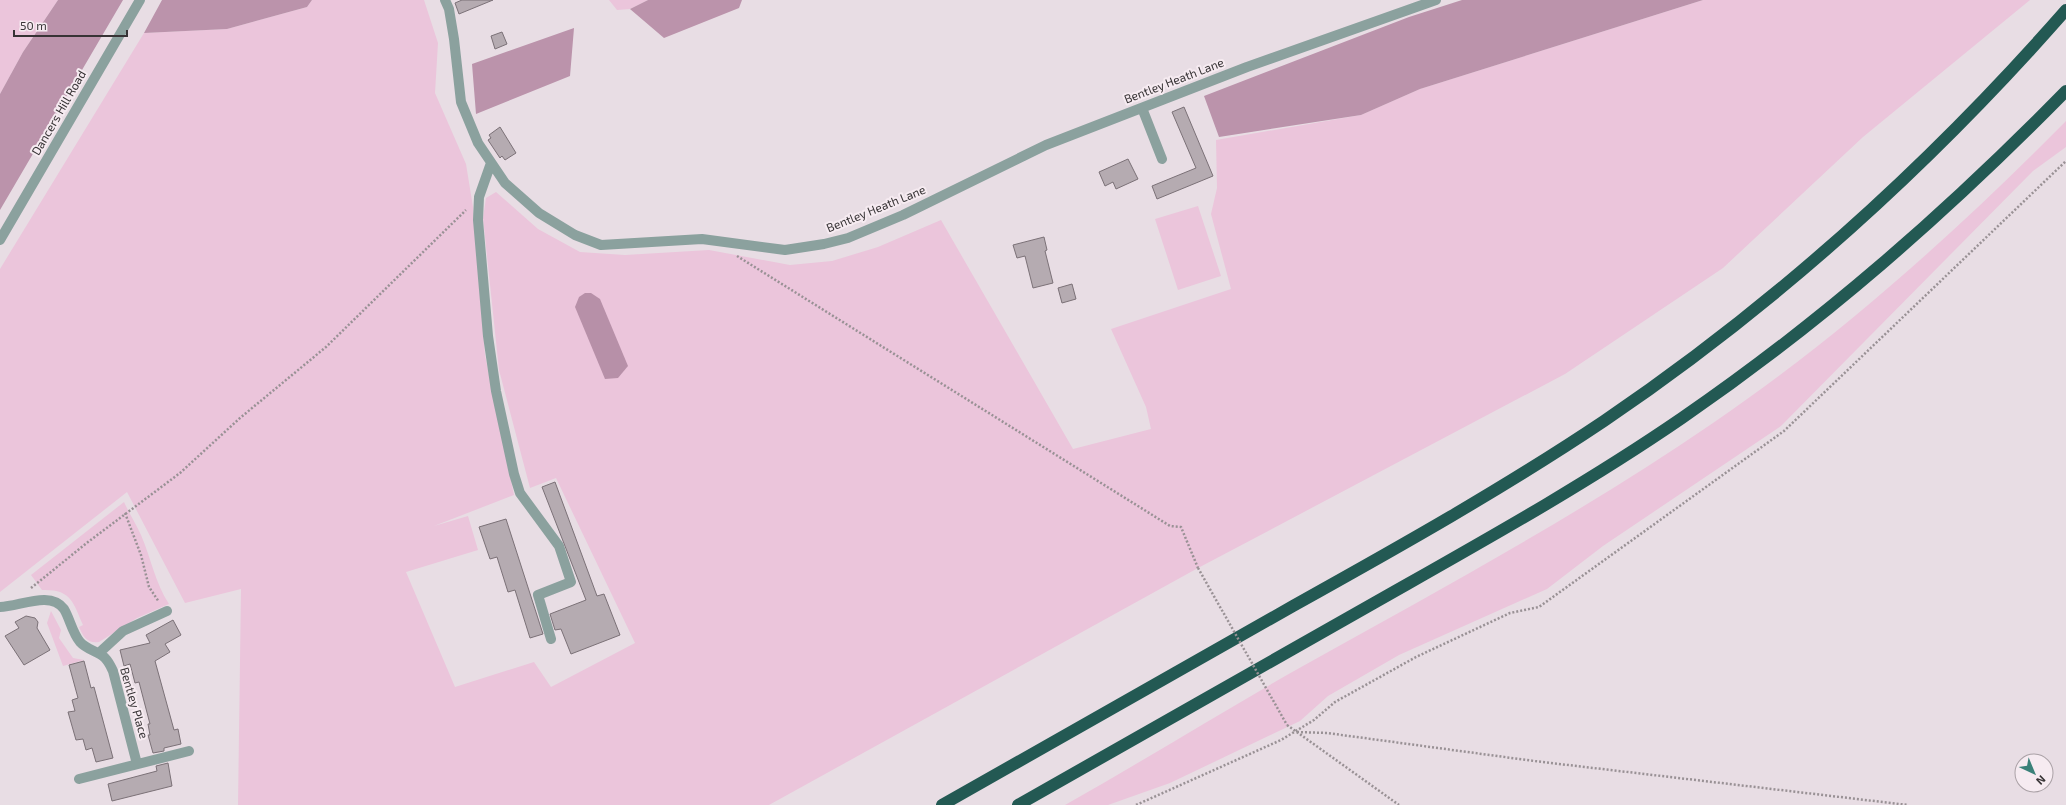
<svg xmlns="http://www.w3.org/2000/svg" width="2066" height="805" viewBox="0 0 2066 805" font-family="'Exo 2',sans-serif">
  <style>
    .green { fill: #ebc5db }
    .forest { fill: #bb93ab }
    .water { fill: #b790a8 }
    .building { fill: #b5abb1; stroke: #7b7177 }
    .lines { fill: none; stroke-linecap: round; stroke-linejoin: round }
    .path { stroke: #999195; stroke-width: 2.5; stroke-dasharray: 2 2; stroke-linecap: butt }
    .minor { stroke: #8ba19e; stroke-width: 10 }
    .highway { stroke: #235953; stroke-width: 12 }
    .path-bridge { stroke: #999195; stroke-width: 2.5; stroke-dasharray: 2 2; stroke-linecap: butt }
    .labels { text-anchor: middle; stroke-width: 4; stroke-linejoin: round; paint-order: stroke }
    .street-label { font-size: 12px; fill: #373335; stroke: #f6ebf1 }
  </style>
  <rect width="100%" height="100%" fill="#e8dde4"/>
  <!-- green -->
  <path class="green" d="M0,0H58L23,52L0,94Z
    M312,0H424L438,43L435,93L466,164L473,207L485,355L514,495L434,526L468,516L478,550L406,572L455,687L534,662L551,687L635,643L556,478L530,488L499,370L483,218L486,198L496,192L538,229L580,252L625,255L709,250L790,265L832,261L878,247L941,220L1073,449L1151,429L1146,407L1111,329L1231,289L1211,214L1217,188L1216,140L1361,115L1420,89L1703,0H2030L1863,137L1723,268L1565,374L1198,568L769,805H238L241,589L185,603L127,492L0,592V269L144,33L227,29L307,7Z
    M609,0H648L630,9L617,10Z
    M2066,121V147L2033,171L1781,426L1603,546L1547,589L1399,655L1328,696L1300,721L1170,783L1108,805H1065C1145,760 1223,711 1303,666C1441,589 1582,513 1713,423C1841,336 1957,231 2066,121Z
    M1198,206L1221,276L1178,290L1155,219Z
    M124,502C129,513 136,524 141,535C151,558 155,583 169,604L137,618L99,642C87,644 83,636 79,627L83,625C73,602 71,589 42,590L31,575Z
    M51,611L61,630L59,638L73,658L84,660L63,666L47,623Z"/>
  <!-- forest -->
  <path class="forest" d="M58,0H123L0,210V94L23,52Z
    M162,0H312L307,7L227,29L144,33Z
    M648,0H742L739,8L664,38L630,9Z
    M1462,0H1703L1420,89L1361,115L1219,137L1204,96L1409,17Z
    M574,28L570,76L476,114L472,64Z"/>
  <!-- water -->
  <path class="water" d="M585,293H591L600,299L628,366L618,378L605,379L575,307L579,297Z"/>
  <!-- building -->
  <path class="building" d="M462,0H493L459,14L455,3Z
    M502,32L507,44L495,49L491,36Z
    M1184,107L1213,176L1157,199L1152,186L1196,168L1172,112Z
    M500,127L516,153L505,160L502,156L500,158L488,140L491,138L489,135Z
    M1128,159L1138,179L1116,189L1113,182L1105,186L1099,172Z
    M1044,237L1047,250L1045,251L1053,283L1033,288L1025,256L1017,258L1013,245Z
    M1072,284L1076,299L1062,303L1058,288Z
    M555,482L597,596L604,594L620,635L571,654L561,629L555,630L550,614L586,600L542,487Z
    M506,519L543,634L530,638L515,590L508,592L497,557L490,559L479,527Z
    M26,616L35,618L38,622L37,628L50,650L24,665L5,636L19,628L15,622Z
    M173,620L181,635L165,644L170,652L155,661L174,730L178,729L181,744L164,748V751L153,753L148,735H150L148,724H150L139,682L135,683L130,664L124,666L120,650L150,643L146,635Z
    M84,661L91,688L94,687L113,758L96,762L92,748L86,750L83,739L76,740L68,712L75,711L72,700L78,698L69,665Z
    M168,763L172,786L112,801L108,784L157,771L156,766Z"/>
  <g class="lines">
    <!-- path -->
    <path class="path" d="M737,256L1170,526L1181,527L1198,568
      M125,513L141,555L149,587L159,602
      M31,588L88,542L180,473L240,418L326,347L466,210
      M1287,725L1399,805
      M1297,732L1327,733L1534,761L1908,805
      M1136,805L1281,740L1314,720L1335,702L1416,657L1510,613L1539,607L1784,431L2066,161"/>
    <!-- minor -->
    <path class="minor" d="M445,0L449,9L454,39L461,102L478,143L505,183L539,213L575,235L601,245L702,239L785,250L824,244L848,238L903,215L1046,145L1247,67L1436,0
      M1142,108L1162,159
      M491,163L479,197L478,220L488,336L496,391L514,474L520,493L559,546L571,582L538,595L551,639
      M0,240L140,0
      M0,607C19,607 50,590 64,609C70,619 72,632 80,642C87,650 98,651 105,658C109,662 111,667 113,671L137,764
      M99,653L123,631L167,611
      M79,779L189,751"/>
    <!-- highway -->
    <path class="highway" d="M942,805C1059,739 1176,673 1293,606C1399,547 1504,488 1604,421C1775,305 1930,165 2066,10
      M1018,805C1137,738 1255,670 1374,603C1478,544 1583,486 1682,418C1823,321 1946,213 2066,91"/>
    <!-- path-bridge -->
    <path class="path-bridge" d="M1198,568L1287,725"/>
  </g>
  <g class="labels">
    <!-- street labels -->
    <g class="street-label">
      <text transform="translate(1174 81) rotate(-21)" y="4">Bentley Heath Lane</text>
      <text transform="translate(59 113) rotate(-60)" y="4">Dancers Hill Road</text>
      <text transform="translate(876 209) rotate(-22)" y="4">Bentley Heath Lane</text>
      <text transform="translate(134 703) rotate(74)" y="4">Bentley Place</text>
    </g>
  </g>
  <!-- north arrow -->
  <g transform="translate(2034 773) rotate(136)"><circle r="19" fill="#f6ebf1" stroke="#aaa1a6"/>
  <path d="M0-3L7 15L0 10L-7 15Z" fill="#3a8179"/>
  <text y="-6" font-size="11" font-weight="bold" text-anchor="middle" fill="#373335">N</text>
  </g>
  <!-- scale -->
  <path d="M14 30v6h113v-6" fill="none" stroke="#373335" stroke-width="2"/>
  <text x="20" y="30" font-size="12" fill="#373335" stroke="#f6ebf1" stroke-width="3" paint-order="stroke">50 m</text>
</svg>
